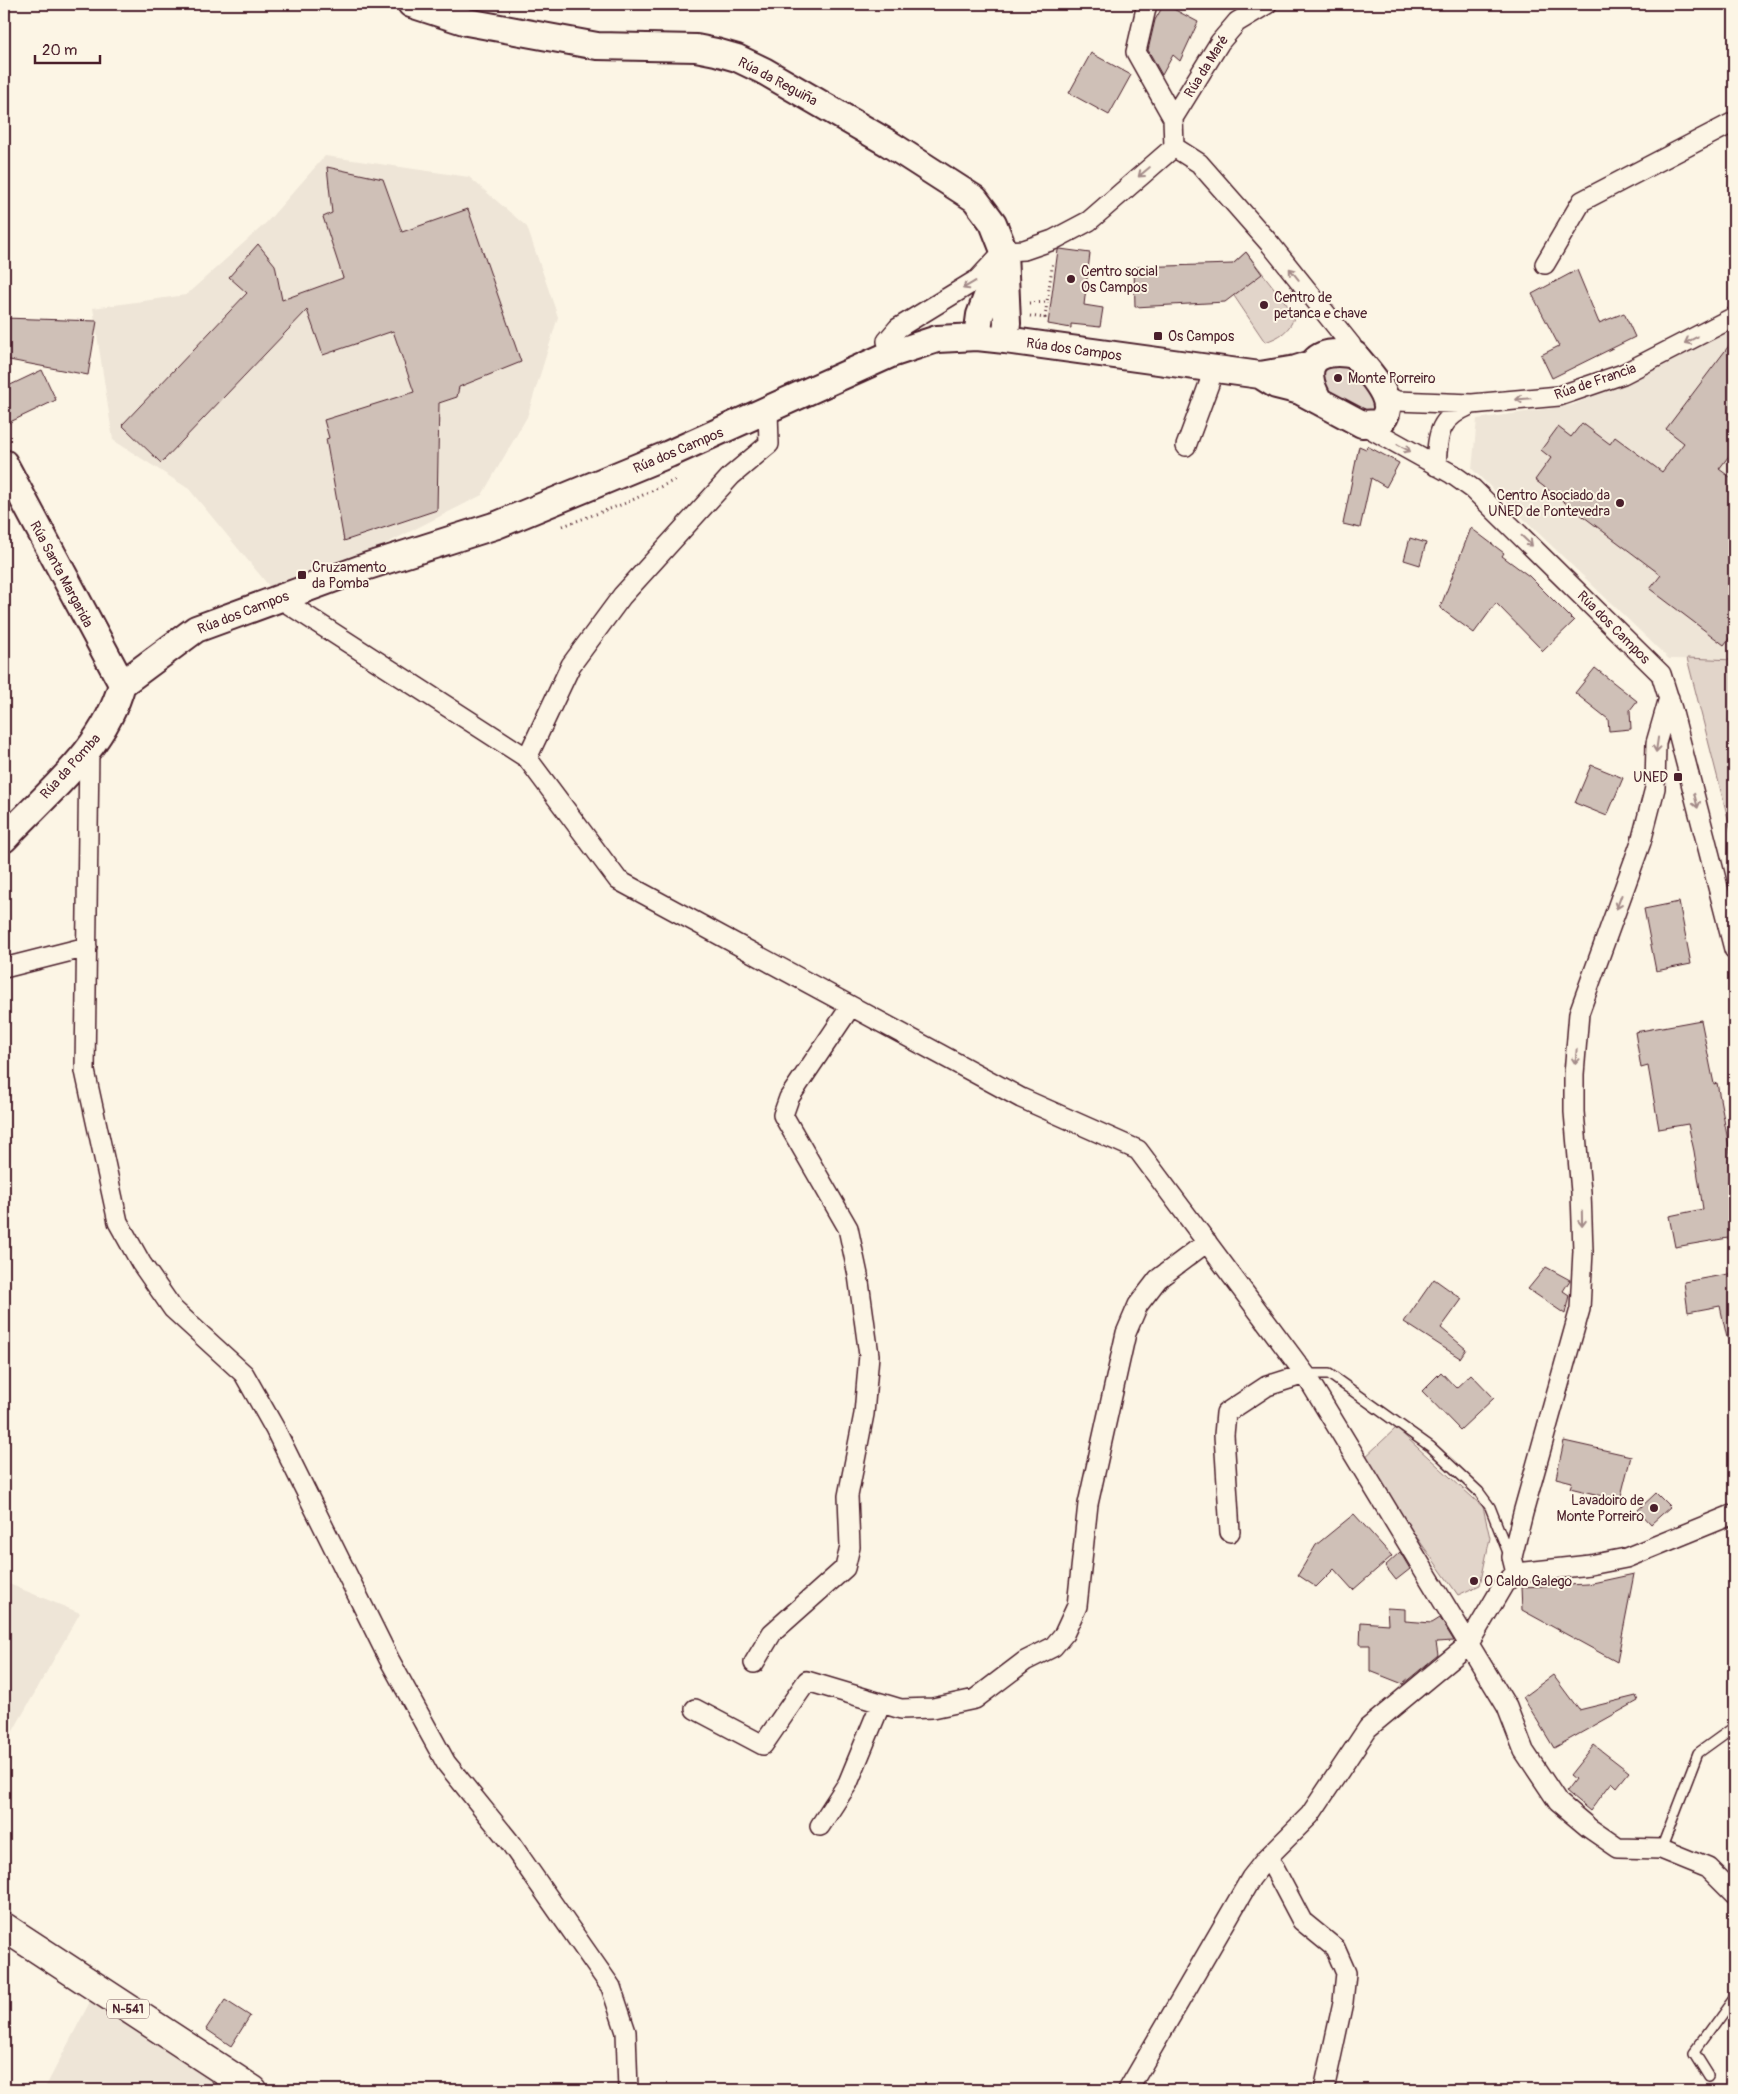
<svg xmlns="http://www.w3.org/2000/svg" width="1738" height="2094" viewBox="0 0 1738 2094" font-family="Pangolin,sans-serif">
  <style>
    .built { fill: #eee5d7 }
    .green { fill: #e2d5ca; stroke: #967a7a }
    .building { fill: #cfc0b7; stroke: #4a1f2b }
    .lines { fill: none; stroke-linecap: round; stroke-linejoin: round }
    .lane-casing { stroke: #4a1f2b; stroke-width: 12 }
    .street-casing { stroke: #4a1f2b; stroke-width: 22 }
    .secondary-casing { stroke: #4a1f2b; stroke-width: 30 }
    .highway-casing { stroke: #4a1f2b; stroke-width: 31 }
    .path { stroke: #4a1f2b; stroke-width: 3; stroke-dasharray: 1 4; stroke-linecap: butt }
    .lane { stroke: #fcf5e5; stroke-width: 9 }
    .street { stroke: #fcf5e5; stroke-width: 19 }
    .secondary { stroke: #fcf5e5; stroke-width: 26 }
    .highway { stroke: #fcf5e5; stroke-width: 28 }
    .oneway { stroke: #a38a88 }
    .poi-dot { fill: #4a1f2b; stroke: #fcf5e5; stroke-width: 2 }
    .labels { text-anchor: middle; stroke-width: 4; stroke-linejoin: round; paint-order: stroke }
    .shield { fill: #fcf5e5; stroke: #7f5f63; stroke-width: 1 }
    .shield-label { font-size: 12px; font-weight: bold; fill: #4a1f2b }
    .street-label { font-size: 14px; fill: #4a1f2b; stroke: #fcf5e5 }
    .poi-label { font-size: 14px; fill: #4a1f2b; stroke: #fcf5e5; text-anchor: start }
  </style>
  <rect width="100%" height="100%" fill="#fcf5e5"/>
  <filter id="ink" filterUnits="userSpaceOnUse"><feTurbulence type="fractalNoise" baseFrequency=".02" numOctaves="2"/><feDisplacementMap in="SourceGraphic" scale="10" xChannelSelector="R" yChannelSelector="G"/><feConvolveMatrix kernelMatrix="1 2 1 2 8 2 1 2 1" color-interpolation-filters="sRGB"/></filter>
  <g filter="url(#ink)">
    <!-- built -->
    <path class="built" d="M325,156L469,177L527,227L558,317L527,417L482,495L279,598L189,489L113,440L93,308L186,295L266,223Z
      M1734,330V660L1669,659L1472,469L1477,419L1573,405Z
      M4,1582L80,1613L4,1747Z
      M97,1988L247,2090H44Z"/>
    <!-- green -->
    <path class="green" d="M1246,252L1295,315C1290,331 1280,337 1265,342L1220,275Z
      M1331,362L1347,364L1375,396L1373,410L1365,413L1333,397L1322,384L1325,369Z
      M1687,658L1734,660V842Z
      M1396,1428L1483,1507L1490,1538L1480,1585L1458,1595L1362,1460Z"/>
    <!-- building -->
    <path class="building" d="M1164,4L1198,22L1180,61L1173,55L1162,75L1148,50L1155,20Z
      M1091,53L1131,75L1109,115L1069,93Z
      M327,167L383,179L402,232L468,209L521,362L459,387L457,397L439,403L437,510L344,541L326,439L329,438L324,420L414,392L393,331L323,355L307,310L161,463L122,425L247,293L229,277L258,244L275,265L282,300L343,278L323,217L332,213Z
      M1060,249L1090,253L1084,305L1103,308L1100,327L1071,324V328L1048,324L1058,250Z
      M1246,252L1262,274L1225,302L1135,307L1134,267L1233,264Z
      M1577,270L1599,323L1624,313L1635,337L1552,378L1541,355L1559,346L1532,294Z
      M4,318L97,321L88,375L4,359Z
      M1734,339V449L1719,469L1734,480V632L1724,645L1650,589L1661,575L1535,480L1551,458L1541,450L1558,427L1571,437L1582,423L1610,444L1615,437L1662,472L1684,443L1666,429Z
      M42,370L56,400L8,423L4,414V388Z
      M1359,446L1366,449L1367,446L1399,463L1386,487L1371,478L1360,528L1343,524Z
      M1471,528L1504,553L1502,556L1529,576L1574,621L1543,651L1496,603L1474,633L1440,608Z
      M1410,538L1426,543L1420,565L1404,560Z
      M1595,668L1637,701L1630,710L1631,729L1609,731L1608,719L1575,693Z
      M1591,765L1623,778L1607,816L1575,803Z
      M1679,902L1691,964L1656,971L1644,909Z
      M1701,1020L1714,1084L1717,1083L1734,1172V1237L1675,1247L1669,1216L1703,1209L1694,1151L1688,1124L1659,1129L1648,1066L1641,1068L1635,1032Z
      M1546,1267L1570,1280L1563,1291L1569,1295L1565,1314L1528,1289Z
      M1734,1273V1337L1727,1338L1720,1306L1688,1312L1684,1282Z
      M1434,1279L1462,1299L1441,1328L1466,1349L1460,1358L1404,1322Z
      M1441,1372L1456,1388L1471,1374L1494,1398L1460,1430L1422,1391Z
      M1564,1441L1631,1456L1620,1500L1570,1488L1572,1482L1556,1478Z
      M1656,1493L1670,1507L1651,1524L1638,1510Z
      M1354,1514L1392,1556L1353,1590L1334,1569L1316,1587L1298,1575L1316,1545Z
      M1400,1552L1410,1569L1396,1580L1385,1566Z
      M1634,1574L1617,1662L1522,1610L1521,1587L1588,1584Z
      M1387,1608L1405,1609V1621L1432,1623L1440,1618L1454,1641L1436,1642L1438,1655L1403,1684L1370,1671V1645H1360L1361,1622L1388,1624Z
      M1553,1675L1579,1710L1636,1696L1638,1701L1554,1748L1523,1697Z
      M1594,1745L1629,1772L1617,1787L1612,1782L1590,1811L1566,1791L1575,1779L1570,1775Z
      M225,2000L250,2016L231,2046L206,2029Z"/>
    <g class="lines">
      <defs>
        <path id="lane" d="M1306,1374H1329L1431,1447L1479,1492L1490,1507L1509,1555
          M1661,1849L1698,1753L1734,1727
          M1709,2076L1694,2052L1734,1997"/>
        <path id="street" d="M1147,4L1136,52L1173,118
          M1174,147L1173,118L1220,42L1237,22L1267,4
          M1545,264L1582,201L1734,122
          M891,354L887,341L898,328L978,279L1004,251L1024,250L1053,240L1089,221L1174,147L1199,163L1271,245L1351,345L1355,355
          M1386,396L1397,401L1472,404L1559,396L1623,374L1734,317
          M1362,424L1452,474L1473,489L1661,674L1672,709L1734,949
          M1186,446L1209,384L1212,369
          M1436,466C1438,433 1438,419 1470,405
          M279,598L527,758L618,880L1021,1098L1138,1150L1305,1374L1507,1707L1524,1751L1558,1802L1589,1828L1618,1848L1661,1849L1708,1868L1734,1894
          M89,749L85,1071L118,1222L141,1263L173,1309L244,1374L275,1429L389,1659L446,1763L509,1841L611,1987L626,2032L628,2090
          M527,758L571,665L622,596L731,476L769,444L768,410
          M4,968L87,947
          M1230,1532L1224,1435L1226,1413L1267,1386L1305,1374
          M1516,1573L1512,1557L1523,1513L1580,1309L1583,1251L1581,1192L1574,1112V1074L1579,1013L1641,842L1655,788L1656,743L1669,698
          M754,1663L772,1633L845,1568L850,1547L848,1496L864,1414L869,1355L858,1275L848,1228L783,1115L789,1098L851,1006
          M695,1709L763,1745L807,1681L901,1709L933,1708L975,1699L1025,1661L1053,1647L1064,1634L1077,1606L1088,1504L1126,1333L1138,1305L1158,1279L1207,1242
          M820,1826L848,1783L881,1703
          M1266,1859L1274,1868L1302,1921L1335,1948L1346,1973L1343,2002L1324,2090
          M1128,2090L1251,1878L1266,1859L1310,1815L1368,1728L1468,1645L1504,1584L1516,1573L1590,1565L1626,1558L1734,1514"/>
        <path id="secondary" d="M411,4L467,22L597,46L696,48L716,52L737,58L764,71L888,143L975,199L993,223L1004,251L1007,323L1005,340
          M977,337L980,315L1000,262
          M1260,375L1276,385L1300,391L1362,424L1379,423C1403,404 1367,371 1355,355C1316,347 1298,364 1319,401
          M4,463L122,684
          M122,684L196,629L368,566L497,525L669,454L891,354L937,339L977,337L1005,340L1260,375L1296,369L1312,364
          M4,839C48,792 105,748 122,684"/>
        <path id="highway" d="M4,1927L253,2090"/>
      </defs>
      <!-- lane casing -->
      <use href="#lane" class="lane-casing"/>
      <!-- street casing -->
      <use href="#street" class="street-casing"/>
      <!-- secondary casing -->
      <use href="#secondary" class="secondary-casing"/>
      <!-- highway casing -->
      <use href="#highway" class="highway-casing"/>
      <!-- path -->
      <path class="path" d="M1029,303L1047,302L1053,261
        M1030,316L1045,318V322
        M1045,318L1047,302
        M563,526L626,503L675,480"/>
      <!-- lane -->
      <use href="#lane" class="lane"/>
      <!-- street -->
      <use href="#street" class="street"/>
      <!-- secondary -->
      <use href="#secondary" class="secondary"/>
      <!-- highway -->
      <use href="#highway" class="highway"/>
    </g>
    <!-- one-way arrows -->
    <defs><path id="oneway-shaft" d="M-6 0H5M1.5-3L5.5 0L1.5 3" fill="none" stroke-width="1.6" stroke-linecap="round" stroke-linejoin="round" transform="scale(1.25)"/></defs>
    <g class="oneway">
      <use href="#oneway-shaft" transform="translate(1144 172) rotate(140)"/>
      <use href="#oneway-shaft" transform="translate(1294 274) rotate(-129)"/>
      <use href="#oneway-shaft" transform="translate(969 285) rotate(149)"/>
      <use href="#oneway-shaft" transform="translate(1691 340) rotate(153)"/>
      <use href="#oneway-shaft" transform="translate(1523 399) rotate(175)"/>
      <use href="#oneway-shaft" transform="translate(1404 448) rotate(29)"/>
      <use href="#oneway-shaft" transform="translate(1527 541) rotate(44)"/>
      <use href="#oneway-shaft" transform="translate(1657 745) rotate(98)"/>
      <use href="#oneway-shaft" transform="translate(1696 801) rotate(76)"/>
      <use href="#oneway-shaft" transform="translate(1619 902) rotate(110)"/>
      <use href="#oneway-shaft" transform="translate(1576 1057) rotate(95)"/>
      <use href="#oneway-shaft" transform="translate(1582 1219) rotate(89)"/>
    </g>
  </g>
  <!-- markers -->
  <g class="poi-dot">
    <circle cx="1071" cy="279" r="5"/>
    <circle cx="1264" cy="305" r="5"/>
    <rect x="1153" y="331" width="10" height="10" rx="2.5"/>
    <circle cx="1338" cy="378" r="5"/>
    <circle cx="1620" cy="503" r="5"/>
    <rect x="297" y="570" width="10" height="10" rx="2.5"/>
    <rect x="1673" y="772" width="10" height="10" rx="2.5"/>
    <circle cx="1654" cy="1508" r="5"/>
    <circle cx="1474" cy="1581" r="5"/>
  </g>
  <g class="labels">
    <!-- shield labels -->
    <rect class="shield" x="107" y="1999.5" width="42" height="19" rx="4"/>
    <g class="shield-label">
      <text x="128" y="2013">N-541</text>
    </g>
    <!-- street labels -->
    <g class="street-label">
      <text transform="translate(1206 66) rotate(-58)" y="5">Rúa da Maré</text>
      <text transform="translate(778 81) rotate(28)" y="5">Rúa da Reguiña</text>
      <text transform="translate(1074 349) rotate(8)" y="5">Rúa dos Campos</text>
      <text transform="translate(1595 381) rotate(-19)" y="5">Rúa de Francia</text>
      <text transform="translate(678 450) rotate(-23)" y="5">Rúa dos Campos</text>
      <text transform="translate(62 574) rotate(62)" y="5">Rúa Santa Margarida</text>
      <text transform="translate(243 612) rotate(-21)" y="5">Rúa dos Campos</text>
      <text transform="translate(1614 627) rotate(45)" y="5">Rúa dos Campos</text>
      <text transform="translate(70 766) rotate(-48)" y="5">Rúa da Pomba</text>
    </g>
    <!-- poi labels -->
    <g class="poi-label">
      <text x="1081" y="276">Centro social<tspan x="1081" dy="16">Os Campos</tspan></text>
      <text x="1274" y="302">Centro de<tspan x="1274" dy="16">petanca e chave</tspan></text>
      <text x="1168" y="341">Os Campos</text>
      <text x="1348" y="383">Monte Porreiro</text>
      <text x="1610" y="500" text-anchor="end">Centro Asociado da<tspan x="1610" dy="16">UNED de Pontevedra</tspan></text>
      <text x="312" y="572">Cruzamento<tspan x="312" dy="16">da Pomba</tspan></text>
      <text x="1668" y="782" text-anchor="end">UNED</text>
      <text x="1644" y="1505" text-anchor="end">Lavadoiro de<tspan x="1644" dy="16">Monte Porreiro</tspan></text>
      <text x="1484" y="1586">O Caldo Galego</text>
    </g>
  </g>
  <!-- margin -->
  <rect width="1738" height="2094" fill="none" stroke="#fcf5e5" stroke-width="20"/>
  <rect x="10" y="10" width="1718" height="2074" fill="none" stroke="#4a1f2b" stroke-width="2" filter="url(#ink)"/>
  <!-- scale -->
  <path d="M35 55v8h65v-8" fill="none" stroke="#4a1f2b" stroke-width="2.5"/>
  <text x="42" y="55" font-size="15" fill="#4a1f2b" stroke="#fcf5e5" stroke-width="4" paint-order="stroke">20 m</text>
</svg>
